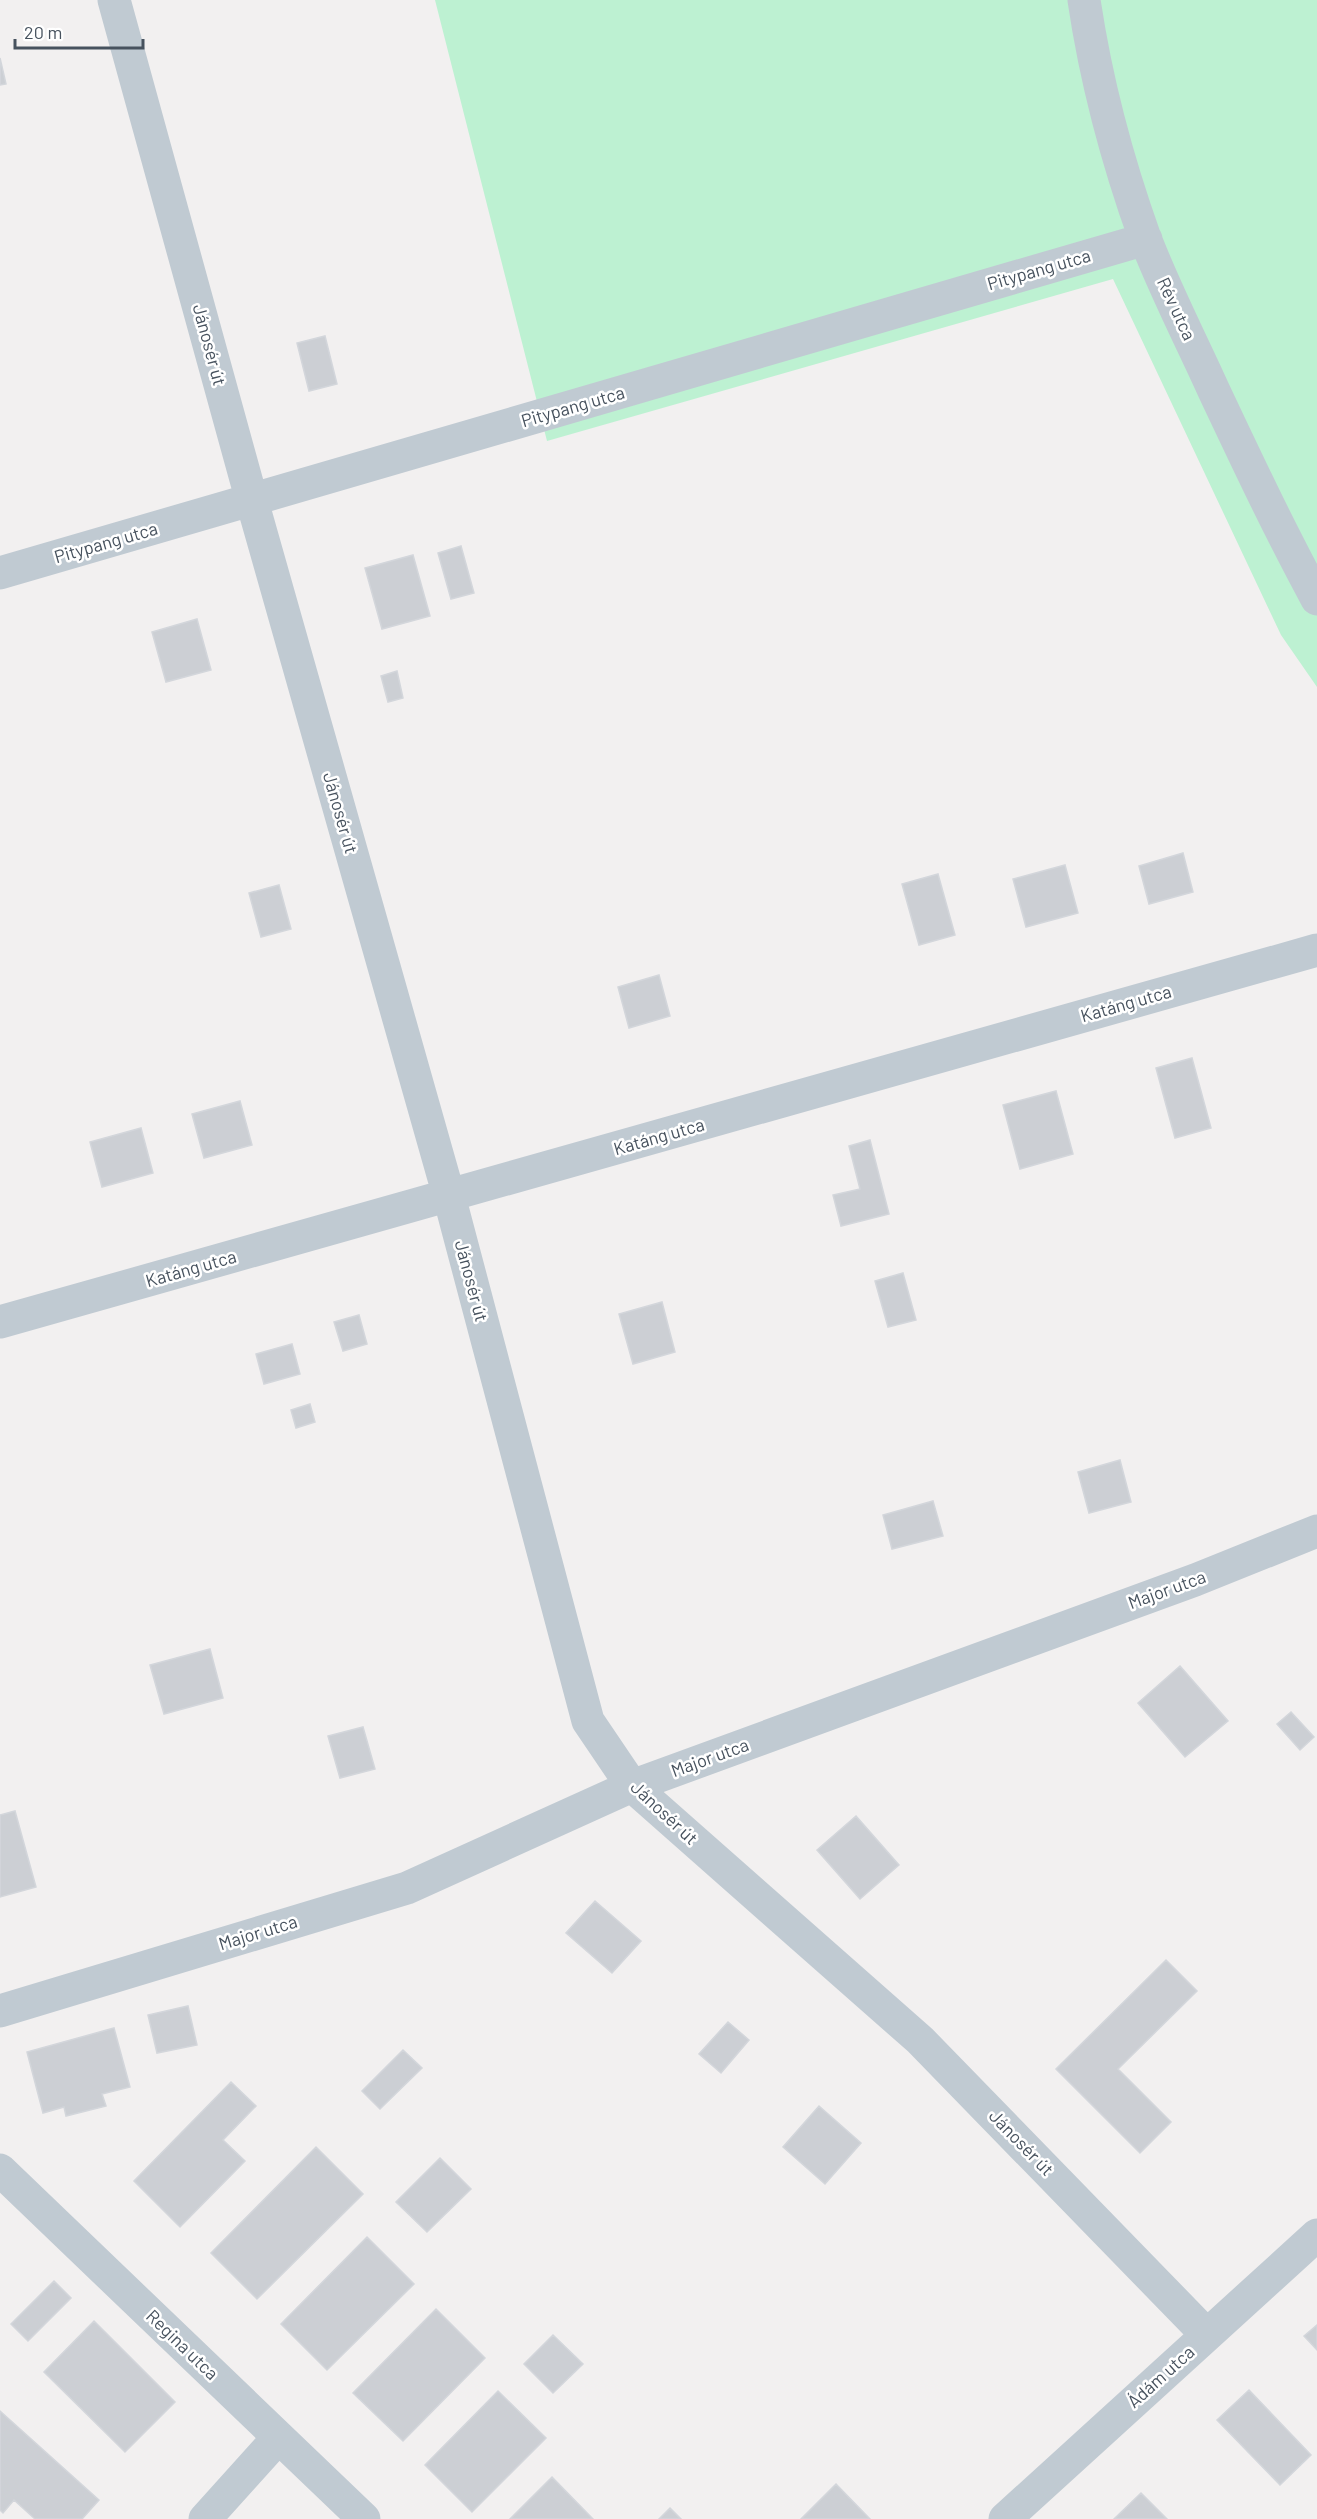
<svg xmlns="http://www.w3.org/2000/svg" width="1317" height="2519" viewBox="0 0 1317 2519" font-family="Barlow,sans-serif">
  <style>
    .green { fill: #bdf1d2 }
    .building { fill: #cccfd4; stroke: #d3d6db; stroke-width: 1.5 }
    .lines { fill: none; stroke-linecap: round; stroke-linejoin: round }
    .minor { stroke: #c0cad2; stroke-width: 33 }
    .labels { text-anchor: middle; stroke-width: 5; stroke-linejoin: round; paint-order: stroke }
    .street-label { font-size: 18px; fill: #47525e; stroke: #fff }
  </style>
  <rect width="100%" height="100%" fill="#f2f0f0"/>
  <!-- green -->
  <path class="green" d="M435,0H1317V687L1281,635L1113,279L547,441Z"/>
  <!-- building -->
  <path class="building" d="M0,58L6,84L0,85Z
    M325,336L337,384L309,391L297,343Z
    M461,546L474,593L451,599L438,553Z
    M413,555L430,616L382,629L365,568Z
    M197,619L211,670L166,682L152,632Z
    M397,671L403,698L388,702L381,676Z
    M1183,853L1193,892L1149,904L1139,866Z
    M1065,865L1078,913L1026,927L1013,879Z
    M938,874L955,935L919,945L902,884Z
    M279,885L291,929L261,937L249,893Z
    M659,975L670,1016L629,1028L618,987Z
    M1192,1058L1211,1128L1175,1138L1156,1068Z
    M1056,1091L1073,1154L1020,1169L1003,1105Z
    M240,1101L252,1145L204,1158L192,1114Z
    M141,1128L153,1173L102,1187L90,1142Z
    M870,1140L889,1214L841,1226L833,1195L860,1189L849,1146Z
    M903,1273L916,1320L888,1327L875,1281Z
    M662,1302L675,1352L633,1364L619,1314Z
    M359,1315L367,1344L343,1351L334,1322Z
    M292,1344L300,1374L264,1384L256,1354Z
    M310,1404L315,1422L296,1428L291,1410Z
    M1120,1460L1131,1502L1089,1513L1078,1472Z
    M933,1501L943,1536L892,1549L883,1515Z
    M210,1649L223,1698L164,1714L150,1665Z
    M1180,1666L1228,1721L1185,1757L1138,1703Z
    M1291,1712L1314,1737L1300,1750L1277,1724Z
    M363,1727L375,1769L340,1778L328,1736Z
    M15,1811L36,1887L0,1897V1815Z
    M856,1816L899,1865L860,1899L817,1850Z
    M595,1901L641,1941L612,1973L566,1933Z
    M1166,1960L1197,1991L1118,2069L1171,2122L1140,2153L1056,2069Z
    M188,2006L197,2045L157,2053L148,2015Z
    M728,2022L749,2040L721,2073L699,2054Z
    M114,2028L130,2087L102,2094L106,2106L66,2116L64,2107L43,2113L27,2052Z
    M403,2050L422,2068L380,2109L362,2091Z
    M231,2082L256,2106L223,2140L245,2161L180,2227L134,2181Z
    M819,2106L861,2143L825,2184L783,2147Z
    M316,2147L363,2194L257,2299L211,2253Z
    M440,2158L471,2189L427,2232L396,2202Z
    M367,2237L414,2284L327,2370L281,2324Z
    M54,2281L71,2298L28,2341L11,2324Z
    M436,2309L485,2358L403,2441L353,2393Z
    M94,2321L175,2402L125,2452L44,2372Z
    M1317,2325V2350L1304,2336Z
    M553,2335L583,2364L553,2393L524,2364Z
    M1249,2390L1311,2455L1280,2485L1217,2420Z
    M498,2391L546,2438L472,2512L425,2465Z
    M0,2411L99,2500L82,2519H35L14,2500L3,2513L0,2510Z
    M552,2477L593,2519H510Z
    M836,2484L870,2519H801Z
    M1141,2493L1167,2519H1114Z
    M670,2508L681,2519H659Z"/>
  <g class="lines">
    <!-- minor -->
    <path class="minor" d="M114,0L252,501L449,1196L588,1721L632,1786L920,2040L1207,2335
      M1084,0C1096,81 1117,160 1145,238C1165,290 1191,340 1214,391C1247,461 1280,531 1317,599
      M0,573L1146,239
      M0,1322L1317,950
      M0,2011L407,1888L632,1786L1195,1580L1317,1531
      M0,2170L364,2519
      M205,2519L278,2438
      M1005,2519L1317,2235"/>
  </g>
  <g class="labels">
    <!-- street labels -->
    <g class="street-label">
      <text transform="translate(1039 270) rotate(-16)" y="6">Pitypang utca</text>
      <text transform="translate(1176 309) rotate(65)" y="6">Rév utca</text>
      <text transform="translate(209 345) rotate(75)" y="6">Jánosér út</text>
      <text transform="translate(573 407) rotate(-16)" y="6">Pitypang utca</text>
      <text transform="translate(106 543) rotate(-16)" y="6">Pitypang utca</text>
      <text transform="translate(340 813) rotate(74)" y="6">Jánosér út</text>
      <text transform="translate(1126 1004) rotate(-16)" y="6">Katáng utca</text>
      <text transform="translate(659 1137) rotate(-16)" y="6">Katáng utca</text>
      <text transform="translate(191 1269) rotate(-16)" y="6">Katáng utca</text>
      <text transform="translate(471 1281) rotate(75)" y="6">Jánosér út</text>
      <text transform="translate(1167 1590) rotate(-20)" y="6">Major utca</text>
      <text transform="translate(710 1758) rotate(-20)" y="6">Major utca</text>
      <text transform="translate(664 1813) rotate(43)" y="6">Jánosér út</text>
      <text transform="translate(258 1933) rotate(-17)" y="6">Major utca</text>
      <text transform="translate(1021 2143) rotate(46)" y="6">Jánosér út</text>
      <text transform="translate(182 2345) rotate(44)" y="6">Regina utca</text>
      <text transform="translate(1161 2377) rotate(-42)" y="6">Ádám utca</text>
    </g>
  </g>
  <!-- scale -->
  <path d="M15 39v9h128v-9" fill="none" stroke="#47525e" stroke-width="3"/>
  <text x="24" y="39" font-size="18" fill="#47525e" stroke="#ffffff" stroke-width="4.5" paint-order="stroke">20 m</text>
</svg>
